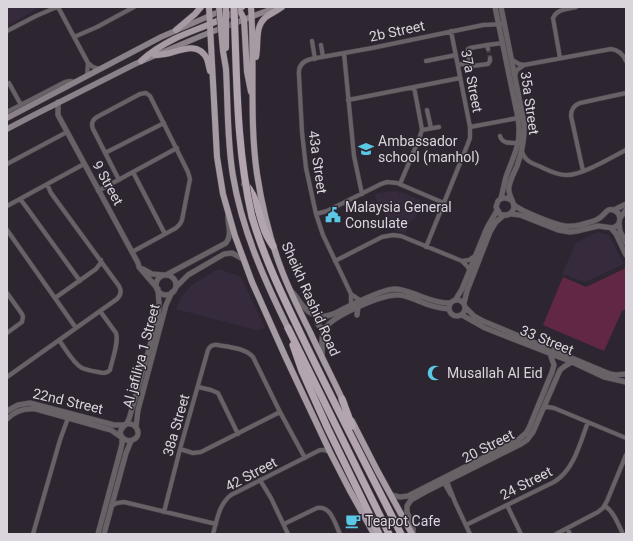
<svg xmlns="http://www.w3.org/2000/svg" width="633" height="541" viewBox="0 0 633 541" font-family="Roboto,sans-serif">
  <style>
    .built { fill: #362b3c }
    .green { fill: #622744 }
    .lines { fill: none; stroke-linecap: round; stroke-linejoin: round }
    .minor-tunnel { stroke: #47404b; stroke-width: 4; stroke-dasharray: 4 2; stroke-linecap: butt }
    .minor-casing { stroke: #49424d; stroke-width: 5 }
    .tertiary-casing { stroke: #49424d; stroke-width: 6 }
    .secondary-casing { stroke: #49424d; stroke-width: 6 }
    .primary-casing { stroke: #49424d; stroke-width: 7 }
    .trunk-casing { stroke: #49424d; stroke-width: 8 }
    .minor { stroke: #686266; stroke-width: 4 }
    .tertiary { stroke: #686266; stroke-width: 5 }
    .secondary { stroke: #8b8189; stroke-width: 5.5 }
    .primary { stroke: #a69aa3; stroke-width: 6 }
    .trunk { stroke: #b2a5b0; stroke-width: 7 }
    .primary-bridge-casing { stroke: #49424d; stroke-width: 7; stroke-linecap: butt }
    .trunk-bridge-casing { stroke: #49424d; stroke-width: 8; stroke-linecap: butt }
    .primary-bridge { stroke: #a69aa3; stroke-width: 6 }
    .trunk-bridge { stroke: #b2a5b0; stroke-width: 7 }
    .labels { text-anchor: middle; stroke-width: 3; stroke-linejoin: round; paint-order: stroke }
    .street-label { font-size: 14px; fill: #dad5dd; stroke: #2d2631 }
    .poi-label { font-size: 14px; fill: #dad5dd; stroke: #2d2631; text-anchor: start }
  </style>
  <rect width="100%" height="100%" fill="#2d2631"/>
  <!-- built -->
  <path class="built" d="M7,7H40L7,26Z
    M399,191V196L401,192L420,200L419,202L422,203L414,221L411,220L406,234L388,227L389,223L374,195L381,192L383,195V192Z
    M598,232L609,235L624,264L585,282L562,274L576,243Z
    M219,269L241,277L265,328L256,330L176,309L181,298L185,292L192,285Z"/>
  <!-- green -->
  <path class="green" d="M626,268V309L622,311L604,351L543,325L563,277L586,287Z"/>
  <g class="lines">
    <!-- minor-tunnel -->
    <path class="minor-tunnel" d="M488,49L490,58"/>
    <defs>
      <path id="minor" d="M58,7L88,63L93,67L99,69
        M7,31L36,16L57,7
        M74,37L97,27L134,7
        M312,41L315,59
        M321,45L323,57
        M487,45L503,43
        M488,49L487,45L470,48L468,49V52L470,65L472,66L488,64L490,61V58
        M344,53L354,156L362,194
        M560,58L553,18C557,9 567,9 576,7
        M512,60L519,64L524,65L611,49C619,50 623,54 626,61
        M426,61L456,55
        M458,65L469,63
        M515,75L517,70L524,65
        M87,76L88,63
        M9,83L21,105
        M348,100L460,78
        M427,110L431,128
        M7,112L65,82L70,81L75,82
        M470,127L518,118
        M422,130L439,127
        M500,136C502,144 511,143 518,143
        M522,151C524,160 531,163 539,166C548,170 556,175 566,175C581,176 612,157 626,150
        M105,153L164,123
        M7,164L67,132
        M583,171L571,116C571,110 574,105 580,103L626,93
        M133,172L165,234
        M119,180L93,129C91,124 92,120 97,117L140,94L146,93L150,96L188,172L190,179L182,220L180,224L176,228L132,252
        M400,184L419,139L422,130L421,124L414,87
        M98,191L177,148
        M20,199L24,204L80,281
        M7,206L84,164
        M316,214L327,211L381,184L387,182L397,183L444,203
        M7,230L76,328
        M426,247L467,146L470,138V127L451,31
        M335,261L382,237L393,235L401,236L462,261L466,265L470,270
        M462,261L469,260L475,256
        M7,293L22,314L23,317L22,322L7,333
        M351,294L361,301
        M55,298L96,269L100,264L101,260
        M351,306V294L323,235L316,214L306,168L302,132L299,75C298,66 303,61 311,59L372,48L483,25L504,24
        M59,340C65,348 73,363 82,368C87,370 92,371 98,372C103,373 106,374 110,370C112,360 119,343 116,333L100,311
        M7,377L117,299C121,295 122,291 119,286L51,193L47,184
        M198,387L211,390L218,393L238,434
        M543,408L548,407L554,408L626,438
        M180,449L193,453L201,452L280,412
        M446,479L455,502L470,534
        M260,480L271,498L288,534
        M443,481L451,495
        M507,505L521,534
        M111,506L117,503L124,502L216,524
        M605,506C614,512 618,524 623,534
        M164,512L180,449L208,350C210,346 213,344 218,345C229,347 245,348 253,357L280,412L305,458
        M284,524L317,508C331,505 335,524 340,534
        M466,525L554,482C574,470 580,443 588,422
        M567,528L570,534
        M33,534L60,440L68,418
        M213,534C217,520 219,504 231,495L320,450H324L330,452
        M556,534L598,512L603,508L607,501L626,455"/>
      <path id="tertiary" d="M495,7L518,118C522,144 514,154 506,177C504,184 503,191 501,198
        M501,7L524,123C525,138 522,152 517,166C514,173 510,180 509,187C507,196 517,204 513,210C510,216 505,216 500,214L496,207L498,201C502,197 506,197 511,200
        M58,102V115L138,263L139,267L157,288
        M614,210L626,204
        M511,214L520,215L558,230L570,232L577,231L598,226L613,228L618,225L619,223L620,218L618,213C607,204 606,215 598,219C593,222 586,223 580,225C575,226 570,227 565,226C555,225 521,211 514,205
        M620,218L626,210
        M619,223L620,231L626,243
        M611,228L616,234L626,255
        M143,269L152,274L164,275
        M166,275L226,243C233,234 227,225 228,214
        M156 285a10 10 0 1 1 20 0a10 10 0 1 1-20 0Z
        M176,287L188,275L224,254L232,253L243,259
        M291,291C298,297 301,306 309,312C314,315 320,317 326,316C332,315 338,312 343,309C356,303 380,290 394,289C404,289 412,293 420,296C430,300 439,303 450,303
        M456,299L462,289L486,230C489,223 494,217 497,210
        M449 308a8 8 0 1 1 16 0a8 8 0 1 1-16 0Z
        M464,303L467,291L490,232L496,222L504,215
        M465,307L474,316L483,321L610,374L616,375L626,374
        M357,315L358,307
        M462,315L485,328L572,362L604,377L626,382
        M319,316C315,322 318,328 325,328
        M322,357C323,348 320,339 324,330C331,316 383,294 398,295C406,295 414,299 421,302C430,306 439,308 449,309
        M7,411L18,405L30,403L114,425H125
        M7,419C15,411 25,408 36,409L111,430L121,437
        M126,424C131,423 137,425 138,432C139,440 127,444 122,437C118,431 122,428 126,424C129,421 130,416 131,412L158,317L159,304L158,289
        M136,427L138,410L166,305L172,292
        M391,495L400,497L408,496L518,440L526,433L529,428L552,372L554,365L550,354
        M98,534L120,452L122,444V438
        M104,534L126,453L131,441
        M413,534V527L407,512V506L411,500L427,491L521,444L527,440L533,432L560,370L565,366L572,362"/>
      <path id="secondary" d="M7,118L161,37L223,10
        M7,129L32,116L135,64L201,36L277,7"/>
      <path id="primary" d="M209,7L217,157L223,194L235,236L252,282L285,356L330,452L349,489L374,534
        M235,7L241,13L244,19L247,72L251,92
        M251,7C255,63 249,119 257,174C262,207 270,240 282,271C290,292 300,312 310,332C321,356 333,379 344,403
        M176,30L195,14L201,7
        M155,55C160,55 165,54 170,53C183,49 199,42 207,59C208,62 209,67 210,71
        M256,57C259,43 254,27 266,17C271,13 277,11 282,7
        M141,61C151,52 162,45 174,39C197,28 222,22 242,7
        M226,69C228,105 227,141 233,176C242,230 264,279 288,328
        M352,421L377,470L412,534"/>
      <path id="trunk" d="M245,184C256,195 258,211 263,226C265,233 269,240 273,246
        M252,217C266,264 288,307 309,351C339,413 370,473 401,534
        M288,328L389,534
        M293,345L302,371L328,429L379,534
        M342,399L352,426"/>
    </defs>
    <!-- minor casing -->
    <use href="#minor" class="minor-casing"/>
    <!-- tertiary casing -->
    <use href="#tertiary" class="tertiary-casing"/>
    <!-- secondary casing -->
    <use href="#secondary" class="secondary-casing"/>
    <!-- primary casing -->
    <use href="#primary" class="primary-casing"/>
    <!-- trunk casing -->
    <use href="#trunk" class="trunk-casing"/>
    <!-- minor -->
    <use href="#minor" class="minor"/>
    <!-- tertiary -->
    <use href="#tertiary" class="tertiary"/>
    <!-- secondary -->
    <use href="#secondary" class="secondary"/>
    <!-- primary -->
    <use href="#primary" class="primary"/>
    <!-- trunk -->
    <use href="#trunk" class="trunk"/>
    <defs>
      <path id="primary-bridge" d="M219,7L223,51L226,69
        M226,7V48"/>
      <path id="trunk-bridge" d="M234,7C237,78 236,147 252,217"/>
    </defs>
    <!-- primary-bridge casing -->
    <use href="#primary-bridge" class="primary-bridge-casing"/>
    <!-- trunk-bridge casing -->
    <use href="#trunk-bridge" class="trunk-bridge-casing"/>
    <!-- primary-bridge -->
    <use href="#primary-bridge" class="primary-bridge"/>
    <!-- trunk-bridge -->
    <use href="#trunk-bridge" class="trunk-bridge"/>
  </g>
  <!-- icons -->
  <defs>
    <symbol id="school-bare" viewBox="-9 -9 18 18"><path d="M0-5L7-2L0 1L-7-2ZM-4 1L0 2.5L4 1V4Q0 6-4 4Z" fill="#5ac8e5" stroke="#2d2631" stroke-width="2.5" paint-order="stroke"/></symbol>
    <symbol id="civic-bare" viewBox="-9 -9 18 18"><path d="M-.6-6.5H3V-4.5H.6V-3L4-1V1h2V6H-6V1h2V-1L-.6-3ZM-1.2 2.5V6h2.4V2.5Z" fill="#5ac8e5" stroke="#2d2631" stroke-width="2.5" paint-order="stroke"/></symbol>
    <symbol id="mosque-bare" viewBox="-9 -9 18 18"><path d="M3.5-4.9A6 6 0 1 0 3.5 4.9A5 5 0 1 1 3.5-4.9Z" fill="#5ac8e5" stroke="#2d2631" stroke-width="2.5" paint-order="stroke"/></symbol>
    <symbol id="cafe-bare" viewBox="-9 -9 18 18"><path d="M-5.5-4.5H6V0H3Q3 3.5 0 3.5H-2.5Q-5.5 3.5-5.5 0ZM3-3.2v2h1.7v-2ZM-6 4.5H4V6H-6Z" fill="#5ac8e5" stroke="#2d2631" stroke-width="2.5" paint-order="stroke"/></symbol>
  </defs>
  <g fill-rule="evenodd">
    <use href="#school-bare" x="355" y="138" width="22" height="22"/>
    <use href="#civic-bare" x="322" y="204" width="22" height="22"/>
    <use href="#mosque-bare" x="424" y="362" width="22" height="22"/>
    <use href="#cafe-bare" x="342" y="510" width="22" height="22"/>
  </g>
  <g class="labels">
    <!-- street labels -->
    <g class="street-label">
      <text transform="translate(397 31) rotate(-12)" y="5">2b Street</text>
      <text transform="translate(472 81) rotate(79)" y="5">37a Street</text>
      <text transform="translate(530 103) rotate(82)" y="5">35a Street</text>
      <text transform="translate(318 162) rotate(82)" y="5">43a Street</text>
      <text transform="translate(108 183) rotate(61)" y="5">9 Street</text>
      <text transform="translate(311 299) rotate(66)" y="5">Sheikh Rashid Road</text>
      <text transform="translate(547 340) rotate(22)" y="5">33 Street</text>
      <text transform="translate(141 356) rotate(-75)" y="5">Al jafiliya 1 Street</text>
      <text transform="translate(68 401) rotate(13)" y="5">22nd Street</text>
      <text transform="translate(176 425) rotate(-74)" y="5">38a Street</text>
      <text transform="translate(488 446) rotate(-27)" y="5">20 Street</text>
      <text transform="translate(251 474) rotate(-28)" y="5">42 Street</text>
      <text transform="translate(526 483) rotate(-27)" y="5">24 Street</text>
    </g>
    <!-- poi labels -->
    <g class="poi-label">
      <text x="378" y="146">Ambassador<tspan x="378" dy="16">school (manhol)</tspan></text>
      <text x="345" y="212">Malaysia General<tspan x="345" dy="16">Consulate</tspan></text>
      <text x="447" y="378">Musallah Al Eid</text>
      <text x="365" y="526">Teapot Cafe</text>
    </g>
  </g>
  <!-- border -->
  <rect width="633" height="541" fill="none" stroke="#dad5dd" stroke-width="16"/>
</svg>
